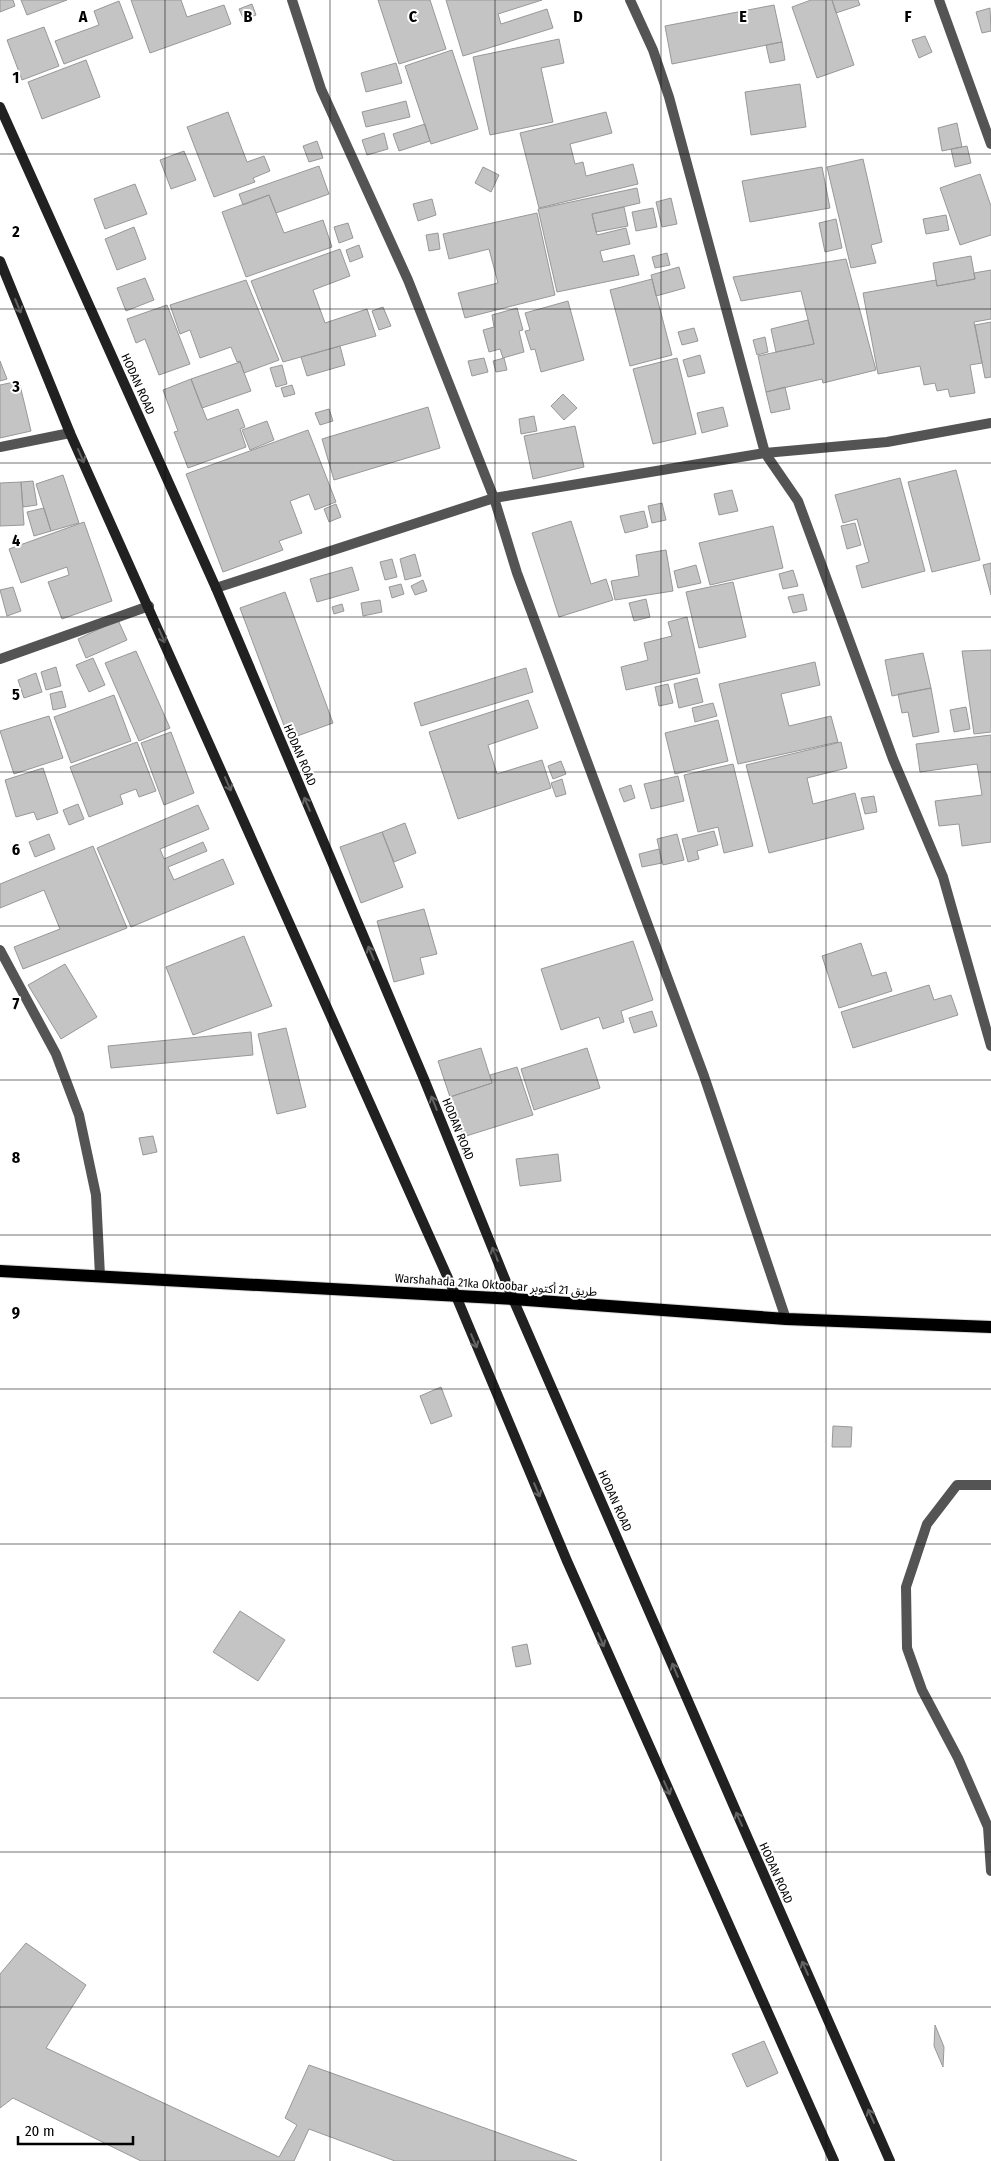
<svg xmlns="http://www.w3.org/2000/svg" width="991" height="2161" viewBox="0 0 991 2161" font-family="'Fira Sans Condensed','Noto Sans Arabic',sans-serif">
  <style>
    .building { fill: #c4c4c4; stroke: #989898 }
    .lines { fill: none; stroke-linecap: round; stroke-linejoin: round }
    .primary-casing { stroke: #dbdbdb; stroke-width: 14 }
    .lane { stroke: #545454; stroke-width: 10 }
    .street { stroke: #545454; stroke-width: 10 }
    .secondary { stroke: #212121; stroke-width: 10 }
    .primary { stroke: #000; stroke-width: 12 }
    .oneway { stroke: #646464 }
    .grid { fill: none; stroke: #000; stroke-width: 1; stroke-opacity: 0.55 }
    .labels { text-anchor: middle; stroke-width: 4; stroke-linejoin: round; paint-order: stroke }
    .street-label { font-size: 12px; fill: #000; stroke: #fff }
    .grid-label { font-size: 16px; text-anchor: middle; font-weight: bold; fill: #000; stroke: #fff; stroke-width: 4; stroke-linejoin: round; paint-order: stroke }
  </style>
  <rect width="100%" height="100%" fill="#fff"/>
  <!-- building -->
  <path class="building" d="M0,0H13L15,6L0,12Z
    M21,0H67L27,15Z
    M131,0H181L187,17L224,5L231,24L150,53Z
    M378,0H430L446,49L399,64Z
    M446,0H542L498,14L501,24L547,9L553,28L463,56Z
    M811,0H832L854,65L817,78L792,7Z
    M832,0H858L860,5L836,13Z
    M119,1L133,38L64,64L55,41L99,25L94,11Z
    M252,4L256,15L244,20L239,9Z
    M774,5L782,42L672,64L665,26Z
    M990,8L991,31L982,33L976,12Z
    M44,27L59,66L22,80L7,40Z
    M925,36L932,52L919,58L912,40Z
    M559,39L564,63L541,68L553,122L490,135L473,57Z
    M782,42L785,60L770,63L766,45Z
    M452,50L478,129L431,144L405,66Z
    M86,60L100,97L42,119L28,82Z
    M396,63L402,83L366,92L361,73Z
    M800,84L806,127L751,135L745,92Z
    M406,101L410,117L366,127L362,112Z
    M228,112L247,162L264,156L270,171L253,178L255,182L214,197L187,127Z
    M606,112L612,133L570,144L575,164L583,162L586,176L633,164L638,184L539,208L520,133Z
    M957,123L962,147L942,151L938,128Z
    M425,124L430,141L399,151L393,134Z
    M384,133L388,149L367,155L362,140Z
    M317,141L323,158L309,162L303,146Z
    M967,146L971,163L955,167L951,149Z
    M184,151L196,180L171,189L160,160Z
    M863,159L882,242L871,245L876,263L851,268L827,167Z
    M319,166L329,194L276,213L269,195L243,205L239,194Z
    M483,167L499,175L491,192L475,183Z
    M822,167L830,208L750,222L742,181Z
    M980,174L991,206V235L960,245L940,188Z
    M135,184L147,214L105,229L94,199Z
    M637,188L640,203L592,214L597,235L626,228L630,244L600,251L603,262L634,255L639,275L557,292L538,209Z
    M269,195L284,233L323,220L332,247L246,277L222,212Z
    M671,198L677,224L662,227L656,202Z
    M432,199L436,215L418,221L413,204Z
    M624,207L628,226L596,232L592,214Z
    M653,208L657,227L636,231L632,212Z
    M537,213L555,295L465,318L458,293L498,283L489,249L449,259L443,234Z
    M946,215L949,230L926,234L923,219Z
    M836,219L842,248L825,252L819,223Z
    M348,223L353,238L339,243L334,227Z
    M134,227L146,259L117,270L105,239Z
    M438,233L440,249L429,251L426,235Z
    M359,245L363,257L350,262L346,250Z
    M340,249L350,276L313,290L325,323L367,309L376,336L283,362L251,281Z
    M667,253L670,265L655,268L652,257Z
    M971,256L975,279L937,286L933,263Z
    M846,259L876,370L823,383L822,379L766,392L758,356L814,344L801,291L741,301L733,277Z
    M679,267L685,288L656,296L651,275Z
    M991,270V319L974,322L982,363L970,365L975,393L950,397L948,389L937,391L935,383L924,385L920,366L878,374L863,293L936,280L937,286L975,279L974,273Z
    M145,278L154,300L126,311L117,288Z
    M652,279L672,355L630,366L610,290Z
    M246,280L279,360L244,373L240,361L237,362L231,347L200,358L190,330L180,334L170,305Z
    M568,301L584,360L541,372L535,349L531,350L525,331L530,330L525,313Z
    M167,305L190,364L159,375L145,339L136,343L127,319Z
    M383,307L391,326L379,330L372,311Z
    M517,308L523,330L519,331L524,352L503,358L500,349L489,352L483,330L494,327L492,315Z
    M808,320L814,344L776,352L771,329Z
    M991,322V377L985,378L975,325Z
    M694,328L698,341L682,345L678,332Z
    M765,337L768,352L757,355L753,340Z
    M340,346L345,365L307,376L301,357Z
    M700,355L705,373L688,377L683,360Z
    M484,358L488,372L472,376L468,361Z
    M504,358L507,370L496,372L493,361Z
    M677,358L696,434L653,444L633,369Z
    M0,361L7,379L0,381Z
    M240,362L251,391L202,408L191,379Z
    M282,365L287,384L276,387L270,368Z
    M191,379L207,420L238,409L245,427L240,429L246,447L188,468L174,432L178,431L163,390Z
    M19,381L31,431L0,438V385Z
    M292,385L295,394L284,397L281,388Z
    M785,387L790,409L771,413L766,392Z
    M563,394L577,408L564,420L551,406Z
    M428,407L440,448L334,480L322,439Z
    M723,407L728,426L702,433L697,413Z
    M329,409L333,421L320,425L315,413Z
    M534,416L537,431L521,434L519,419Z
    M267,421L274,440L250,450L242,430Z
    M575,426L584,467L533,479L524,436Z
    M308,430L336,502L315,510L309,494L290,501L302,533L279,541L283,550L223,572L186,474Z
    M956,470L980,560L932,572L908,482Z
    M63,475L79,523L51,531L36,484Z
    M900,478L925,571L862,588L856,566L869,562L857,519L843,523L835,495Z
    M33,481L37,505L23,507L21,482Z
    M21,482L24,525L0,526V483Z
    M732,490L738,511L719,515L714,494Z
    M662,503L666,520L652,523L648,506Z
    M336,504L341,517L329,522L324,509Z
    M44,508L51,531L34,536L27,512Z
    M644,511L648,527L625,533L620,516Z
    M571,521L591,584L606,579L613,600L559,617L532,533Z
    M84,522L112,601L62,619L48,582L69,575L67,567L21,583L9,549Z
    M855,523L861,545L847,549L841,526Z
    M773,526L783,568L710,585L699,543Z
    M666,550L673,591L615,600L611,581L639,576L636,555Z
    M415,554L421,576L405,580L400,559Z
    M392,559L397,577L385,580L380,562Z
    M991,563V595L983,565Z
    M696,565L701,583L678,588L674,571Z
    M352,567L359,590L317,602L310,579Z
    M793,570L798,586L783,589L779,574Z
    M423,580L427,591L415,595L411,586Z
    M733,582L746,637L699,648L686,592Z
    M401,584L404,594L392,598L389,587Z
    M13,587L21,611L7,616L0,590Z
    M285,592L333,723L289,739L240,608Z
    M803,594L807,610L793,613L788,597Z
    M646,599L650,617L634,621L629,603Z
    M380,600L382,612L363,616L361,603Z
    M342,604L344,611L334,614L332,607Z
    M687,617L700,673L626,690L621,667L648,660L644,643L672,636L668,622Z
    M118,620L127,640L86,658L78,639Z
    M991,650V732L974,734L962,651Z
    M136,651L170,728L139,741L105,663Z
    M923,653L931,688L892,696L885,660Z
    M93,658L105,685L89,692L76,665Z
    M815,662L820,685L781,694L789,726L831,716L838,742L738,764L719,684Z
    M56,667L61,686L46,690L41,672Z
    M526,668L533,692L421,726L414,703Z
    M36,673L42,692L24,698L18,680Z
    M697,678L703,702L679,708L674,684Z
    M668,684L673,703L659,706L655,687Z
    M931,688L939,732L913,737L908,712L902,713L898,694Z
    M62,691L66,707L53,710L50,694Z
    M114,695L131,741L71,763L54,717Z
    M528,700L538,728L488,745L497,774L542,760L551,788L458,819L429,732Z
    M713,703L717,716L695,722L692,708Z
    M966,707L970,729L954,732L950,710Z
    M49,716L63,758L14,774L0,731Z
    M718,720L728,761L675,774L665,733Z
    M171,732L194,793L164,805L141,743Z
    M991,735V842L962,846L959,824L939,826L935,801L982,795L977,764L920,772L916,744Z
    M137,742L156,791L139,797L136,789L120,795L123,804L89,817L70,767Z
    M841,742L847,768L807,778L813,804L855,793L864,829L769,853L746,765Z
    M561,761L566,774L553,779L548,766Z
    M733,764L753,846L724,853L718,827L698,832L684,775Z
    M43,768L58,813L37,820L34,812L16,817L5,780Z
    M678,776L684,801L651,809L644,784Z
    M562,779L566,794L556,797L551,783Z
    M631,785L635,798L624,802L619,789Z
    M874,796L877,812L865,814L861,798Z
    M78,804L84,819L69,825L63,810Z
    M198,805L209,829L160,849L164,859L203,842L207,851L168,867L174,880L223,859L234,884L131,927L97,848Z
    M405,823L416,853L394,862L382,832Z
    M714,831L718,845L697,851L699,859L688,862L682,839Z
    M382,832L403,887L361,903L340,847Z
    M49,834L55,849L35,857L29,842Z
    M677,834L684,860L663,865L657,839Z
    M93,846L127,928L23,969L14,947L60,929L44,890L0,908V884Z
    M659,849L662,863L642,867L639,854Z
    M424,909L437,954L420,958L424,974L394,982L377,921Z
    M244,936L272,1006L193,1035L166,967Z
    M633,941L653,1000L621,1011L624,1022L603,1029L599,1017L561,1030L541,969Z
    M861,943L872,976L886,972L892,991L839,1008L822,956Z
    M65,964L97,1017L61,1039L28,985Z
    M929,985L934,1000L951,995L958,1015L853,1048L841,1012Z
    M652,1011L657,1026L634,1033L629,1018Z
    M286,1028L306,1107L277,1114L258,1034Z
    M251,1032L253,1055L111,1068L108,1046Z
    M481,1048L492,1083L450,1097L438,1061Z
    M587,1048L600,1088L534,1110L521,1069Z
    M517,1067L533,1115L463,1137L450,1097L492,1083L490,1075Z
    M153,1136L157,1152L143,1155L139,1138Z
    M558,1154L561,1181L520,1186L516,1159Z
    M441,1387L452,1416L431,1424L420,1396Z
    M833,1426L852,1427L851,1447H832Z
    M240,1611L285,1640L258,1681L213,1652Z
    M527,1644L531,1664L516,1667L512,1647Z
    M26,1943L86,1985L46,2048L279,2157L297,2125L285,2118L309,2065L577,2161H395L309,2129L294,2161H141L13,2098L0,2108V1974Z
    M935,2025L944,2047L943,2067L934,2046Z
    M764,2041L778,2073L747,2087L732,2054Z"/>
  <g class="lines">
    <defs>
      <path id="primary" d="M0,1271L513,1299L786,1319L991,1327"/>
    </defs>
    <!-- primary casing -->
    <use href="#primary" class="primary-casing"/>
    <!-- lane -->
    <path class="lane" d="M991,1485H957L927,1524L906,1587L907,1648L922,1690L958,1758L988,1827L991,1871"/>
    <!-- street -->
    <path class="street" d="M292,0L321,89L408,280L494,498L517,573L704,1076L786,1319
      M630,0L653,50L669,97L765,453L798,501L893,759L943,877L991,1046
      M939,0L991,144
      M0,447L70,433
      M216,588L494,498L765,453L887,442L991,423
      M0,659L149,606
      M0,950L56,1054L79,1115L96,1195L100,1276"/>
    <!-- secondary -->
    <path class="secondary" d="M0,107L216,588L424,1079L513,1299L739,1818L890,2161
      M0,261L70,433L456,1296L567,1561L834,2161"/>
    <!-- primary -->
    <use href="#primary" class="primary"/>
  </g>
  <!-- one-way arrows -->
  <defs><path id="oneway-shaft" d="M-6 0H5M1.5-3L5.5 0L1.5 3" fill="none" stroke-width="1.6" stroke-linecap="round" stroke-linejoin="round" transform="scale(1.25)"/></defs>
  <g class="oneway">
    <use href="#oneway-shaft" transform="translate(18 306) rotate(68)"/>
    <use href="#oneway-shaft" transform="translate(81 456) rotate(66)"/>
    <use href="#oneway-shaft" transform="translate(162 636) rotate(66)"/>
    <use href="#oneway-shaft" transform="translate(228 784) rotate(66)"/>
    <use href="#oneway-shaft" transform="translate(307 804) rotate(-113)"/>
    <use href="#oneway-shaft" transform="translate(371 953) rotate(-113)"/>
    <use href="#oneway-shaft" transform="translate(434 1103) rotate(-112)"/>
    <use href="#oneway-shaft" transform="translate(495 1254) rotate(-112)"/>
    <use href="#oneway-shaft" transform="translate(474 1341) rotate(67)"/>
    <use href="#oneway-shaft" transform="translate(537 1490) rotate(67)"/>
    <use href="#oneway-shaft" transform="translate(601 1640) rotate(66)"/>
    <use href="#oneway-shaft" transform="translate(675 1670) rotate(-113)"/>
    <use href="#oneway-shaft" transform="translate(667 1788) rotate(66)"/>
    <use href="#oneway-shaft" transform="translate(739 1819) rotate(-114)"/>
    <use href="#oneway-shaft" transform="translate(805 1968) rotate(-114)"/>
    <use href="#oneway-shaft" transform="translate(871 2116) rotate(-114)"/>
  </g>
  <!-- grid -->
  <path class="grid" d="M165,0V2161M330,0V2161M495,0V2161M661,0V2161M826,0V2161M0,154H991M0,309H991M0,463H991M0,617H991M0,772H991M0,926H991M0,1080H991M0,1235H991M0,1389H991M0,1544H991M0,1698H991M0,1852H991M0,2007H991"/>
  <g class="labels">
    <!-- street labels -->
    <g class="street-label">
      <text transform="translate(138 384) rotate(66)" y="4">HODAN ROAD</text>
      <text transform="translate(300 755) rotate(67)" y="4">HODAN ROAD</text>
      <text transform="translate(458 1129) rotate(68)" y="4">HODAN ROAD</text>
      <text transform="translate(496 1285) rotate(4)" y="4">Warshahada 21ka Oktoobar طريق 21 أكتوبر</text>
      <text transform="translate(615 1501) rotate(66)" y="4">HODAN ROAD</text>
      <text transform="translate(776 1873) rotate(66)" y="4">HODAN ROAD</text>
    </g>
  </g>
  <g class="grid-label">
    <text x="83" y="22">A</text>
    <text x="248" y="22">B</text>
    <text x="413" y="22">C</text>
    <text x="578" y="22">D</text>
    <text x="743" y="22">E</text>
    <text x="908" y="22">F</text>
    <text x="16" y="83">1</text>
    <text x="16" y="237">2</text>
    <text x="16" y="392">3</text>
    <text x="16" y="546">4</text>
    <text x="16" y="700">5</text>
    <text x="16" y="855">6</text>
    <text x="16" y="1009">7</text>
    <text x="16" y="1163">8</text>
    <text x="16" y="1318">9</text>
  </g>
  <!-- scale -->
  <path d="M18 2136v8h115v-8" fill="none" stroke="#000000" stroke-width="2.5"/>
  <text x="25" y="2136" font-size="15" fill="#000000" stroke="#ffffff" stroke-width="4" paint-order="stroke">20 m</text>
</svg>
